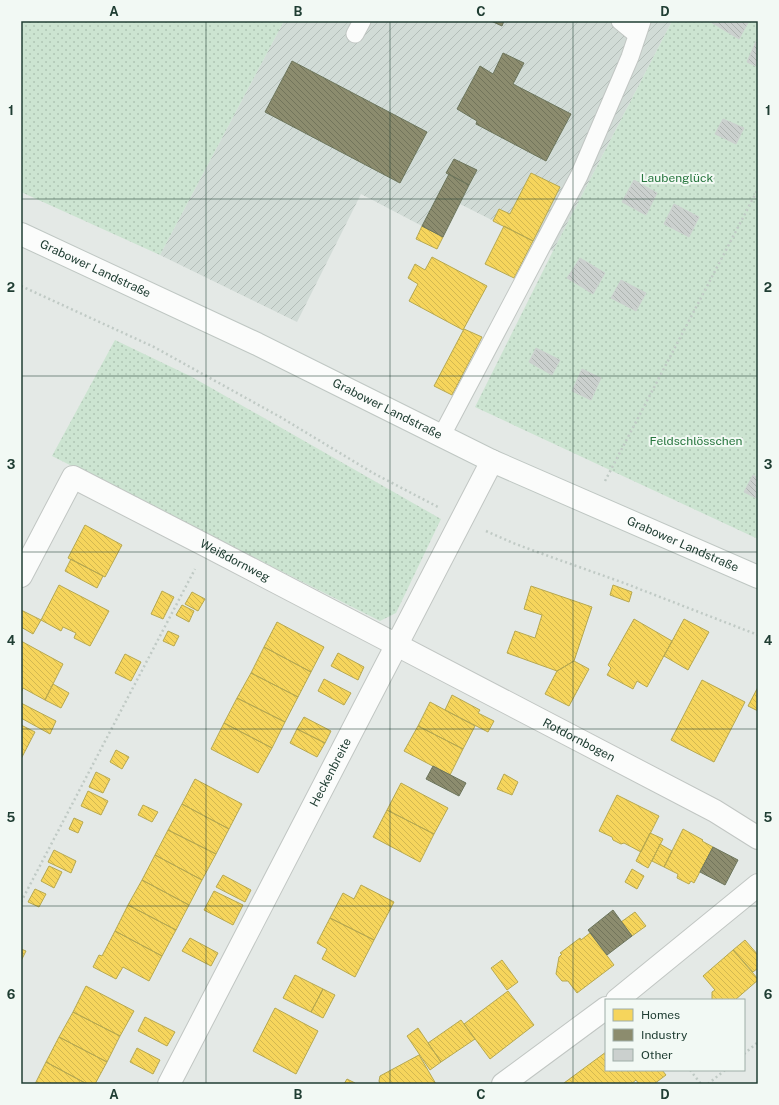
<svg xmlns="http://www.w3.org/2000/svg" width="779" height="1105" viewBox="0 0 779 1105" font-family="'Public Sans',sans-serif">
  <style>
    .industrial { fill: url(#industrial-furrows) }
    .grass { fill: url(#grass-dots) }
    .homes { fill: url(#homes-back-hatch); stroke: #b6a850 }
    .industry { fill: url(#industry-back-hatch); stroke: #6c755c }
    .building { fill: url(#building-back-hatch); stroke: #ccd2cf }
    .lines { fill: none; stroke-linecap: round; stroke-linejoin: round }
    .service-casing { stroke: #c1c6c3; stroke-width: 19 }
    .minor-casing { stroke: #c1c6c3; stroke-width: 24 }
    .secondary-casing { stroke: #bfc7c3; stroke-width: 24 }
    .path { stroke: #c0cac5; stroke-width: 2.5; stroke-dasharray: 2 3; stroke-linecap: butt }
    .service { stroke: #fbfcfb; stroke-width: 17 }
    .minor { stroke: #fbfcfb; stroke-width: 22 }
    .secondary { stroke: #fbfcfb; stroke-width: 22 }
    .grid { fill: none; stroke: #203e33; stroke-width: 1; stroke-opacity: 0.55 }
    .labels { text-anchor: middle; stroke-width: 4; stroke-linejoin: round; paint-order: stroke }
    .park-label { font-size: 12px; fill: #28773f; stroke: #f2f9f4 }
    .street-label { font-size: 12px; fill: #203e33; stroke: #f2f9f4 }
    .neatline { fill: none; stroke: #203e33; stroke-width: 1.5 }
    .grid-label { font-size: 13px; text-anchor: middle; font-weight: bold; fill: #203e33 }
  </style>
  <defs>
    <pattern id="industrial-furrows" width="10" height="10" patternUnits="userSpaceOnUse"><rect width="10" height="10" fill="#d1dbd6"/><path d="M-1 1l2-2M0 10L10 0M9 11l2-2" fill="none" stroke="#b3bdb8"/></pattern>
    <pattern id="grass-dots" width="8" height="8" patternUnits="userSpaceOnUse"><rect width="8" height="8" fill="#cce4d1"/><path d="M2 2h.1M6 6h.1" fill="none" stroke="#afc5b4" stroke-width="1.8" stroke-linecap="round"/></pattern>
    <pattern id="homes-back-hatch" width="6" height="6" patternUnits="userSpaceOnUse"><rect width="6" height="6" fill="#f6d55c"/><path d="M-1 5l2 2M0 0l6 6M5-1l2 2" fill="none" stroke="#d3b850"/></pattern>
    <pattern id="industry-back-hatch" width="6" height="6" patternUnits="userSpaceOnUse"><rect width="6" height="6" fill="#8c8c6e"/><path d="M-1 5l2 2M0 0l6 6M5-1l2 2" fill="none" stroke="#72745b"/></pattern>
    <pattern id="building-back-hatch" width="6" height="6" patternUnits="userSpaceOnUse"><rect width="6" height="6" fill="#cbd0ce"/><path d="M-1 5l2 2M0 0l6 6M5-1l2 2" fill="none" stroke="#aeb4b1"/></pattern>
  </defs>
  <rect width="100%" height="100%" fill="#e4e9e6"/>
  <!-- industrial -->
  <path class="industrial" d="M284,21H672L553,251L460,204L443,237L361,194L297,322L160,255Z"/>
  <!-- grass -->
  <path class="grass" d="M21,21H284L160,255L21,192Z
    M672,21H758V539L475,407L553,251Z
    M115,340L192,377L441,519L396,613L380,621L52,456Z"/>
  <!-- homes -->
  <path class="homes" d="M531,173L560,187L533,241L493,221L499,209L510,214Z
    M422,226L443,237L437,249L416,239Z
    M504,226L533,241L514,278L485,264Z
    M432,257L487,286L463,330L409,301L418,284L408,278L415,264L425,270Z
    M464,329L482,337L452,395L434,386Z
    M85,525L122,545L105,577L68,558Z
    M71,559L103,576L97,588L65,571Z
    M59,585L109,611L90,646L74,638L76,633L63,627L61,631L41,620Z
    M613,585L632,592L629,602L610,595Z
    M531,586L592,607L574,661L557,671L507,653L515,631L535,638L542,615L524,609Z
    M162,591L174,597L163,619L151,614Z
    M192,592L205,599L198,611L185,604Z
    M182,605L194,611L189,622L176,615Z
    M21,610L41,620L33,634L21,627Z
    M634,619L672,641L647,687L637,681L633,689L607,675L611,668L608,665Z
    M684,619L709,632L688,670L664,656Z
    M277,622L324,647L311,672L264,647Z
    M168,631L179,636L174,646L163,641Z
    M21,641L63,664L45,700L23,688L21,693Z
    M264,647L311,672L298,697L251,673Z
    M338,653L364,667L358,680L331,666Z
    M125,654L141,662L131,681L115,673Z
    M574,661L589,669L569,706L545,694L557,671Z
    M251,673L298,697L285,722L237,698Z
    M324,679L351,693L344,705L318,691Z
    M702,680L745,702L714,762L671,740Z
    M53,684L69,693L61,708L45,700Z
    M758,687V711L748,706Z
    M452,695L480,710L478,713L494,721L488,732L445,710Z
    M237,698L285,722L272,748L224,723Z
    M430,702L475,726L463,749L418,726Z
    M21,703L56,721L50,734L21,718Z
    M304,717L331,731L325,743L297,729Z
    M224,723L272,748L258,773L211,749Z
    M21,725L35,732L21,759Z
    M418,726L463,749L450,775L404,751Z
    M297,729L325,743L317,757L290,743Z
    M116,750L129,757L122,769L110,762Z
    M96,772L110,779L103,793L89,787Z
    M504,774L518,782L512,795L497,789Z
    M195,779L242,804L229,829L182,804Z
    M401,783L448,808L434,834L387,810Z
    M88,791L108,801L101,815L81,806Z
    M617,795L659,816L641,852L624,843L621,844L613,840L612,837L599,831Z
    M182,804L229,829L216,854L168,830Z
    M143,805L158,812L152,822L138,815Z
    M387,810L434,834L420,862L373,837Z
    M74,818L83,822L78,833L69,829Z
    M683,829L703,840L702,841L713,847L694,883L691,881L689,884L677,878L678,874L664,867Z
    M168,830L216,854L202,880L155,855Z
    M650,833L663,839L648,868L636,861Z
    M660,844L672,851L664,867L652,861Z
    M54,850L76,861L71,873L48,862Z
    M155,855L202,880L189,905L142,880Z
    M49,866L62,872L54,888L41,881Z
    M632,869L644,876L637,889L625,882Z
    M223,875L251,890L245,902L216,887Z
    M142,880L189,905L176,930L128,905Z
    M361,885L394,902L374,940L330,918L343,893L354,899Z
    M35,889L46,894L39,907L28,902Z
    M214,891L243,905L233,925L204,910Z
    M128,905L176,930L162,956L115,931Z
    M635,912L646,926L632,936L621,922Z
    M330,918L374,940L355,977L322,959L327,949L317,943Z
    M115,931L162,956L149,981L123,967L116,979L93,967L99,955L102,956Z
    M590,933L614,965L577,993L568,981H562L556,974L559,957L562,954L560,953L580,938L581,940Z
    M190,938L218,953L211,966L182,951Z
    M745,940L758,955V968L753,972L733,950Z
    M21,949L26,951L21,961Z
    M733,950L758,979V980L735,1000H713L712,999V992L715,990L703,976Z
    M502,960L518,982L507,990L491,968Z
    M295,975L323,989L311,1012L283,998Z
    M86,986L134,1011L120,1036L73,1012Z
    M323,989L335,995L323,1018L311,1012Z
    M508,991L534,1025L490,1059L464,1024Z
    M275,1008L318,1031L296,1074L253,1051Z
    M73,1012L120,1036L107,1062L59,1037Z
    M145,1017L175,1032L167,1046L138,1031Z
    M461,1020L475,1039L441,1062L428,1043Z
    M418,1028L441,1062L430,1070L407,1036Z
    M59,1037L107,1062L95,1084H87L46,1062Z
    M137,1048L160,1060L153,1074L130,1062Z
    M606,1052V1070H662L666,1075L654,1084H639L636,1080L631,1084L564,1083Z
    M419,1055L436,1084H380L379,1081L380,1076Z
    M46,1062L87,1084H35Z
    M347,1079L355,1083L354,1084H344Z"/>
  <!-- industry -->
  <path class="industry" d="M491,21H504L502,26Z
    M503,53L524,63L513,84L571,114L546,161L476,124L477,121L457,109L480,66L493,74Z
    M292,61L427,132L400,183L265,112Z
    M454,159L477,170L469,185L446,173Z
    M449,174L469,185L443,237L422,226Z
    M433,766L466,783L459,796L426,779Z
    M713,847L738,860L725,885L700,872Z
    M613,910L632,936L607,955L588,930Z"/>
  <!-- building -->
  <path class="building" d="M709,21H749L739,39Z
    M758,37V67L747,62Z
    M723,119L744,128L736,144L715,134Z
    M634,180L657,193L646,215L622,202Z
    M674,204L699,217L689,237L664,224Z
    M580,258L605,273L593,294L567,278Z
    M621,280L646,293L636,311L611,298Z
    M536,348L560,360L552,375L529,362Z
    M582,369L601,378L591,400L572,391Z
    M753,475L758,478V499L744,492Z"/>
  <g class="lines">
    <defs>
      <path id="service" d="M620,21L637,35
        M355,34L362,21
        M442,435L579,176L630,57L642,21"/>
      <g id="minor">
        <path id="s1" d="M21,576L73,477L207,546L715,811L758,838"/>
        <path d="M617,1000L758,885"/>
        <path id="s2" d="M169,1084L492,461"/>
        <path d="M503,1084L606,1008"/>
      </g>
      <g id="secondary">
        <path id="s3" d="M21,234L257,344L492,461L758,577"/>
      </g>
    </defs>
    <!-- service casing -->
    <use href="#service" class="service-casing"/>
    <!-- minor casing -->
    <use href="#minor" class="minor-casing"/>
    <!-- secondary casing -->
    <use href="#secondary" class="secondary-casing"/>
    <!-- path -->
    <path class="path" d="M21,286L154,347L282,418L373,473L438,507
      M605,481L758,189
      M486,531L513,543L551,557L624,583L758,635
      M21,902L195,569
      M744,1054L758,1042
      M690,1070L701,1084
      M708,1084L725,1070"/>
    <!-- service -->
    <use href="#service" class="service"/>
    <!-- minor -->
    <use href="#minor" class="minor"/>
    <!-- secondary -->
    <use href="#secondary" class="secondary"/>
  </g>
  <!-- grid -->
  <path class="grid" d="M206,21V1084M390,21V1084M573,21V1084M21,199H758M21,376H758M21,552H758M21,729H758M21,906H758"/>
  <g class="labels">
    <!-- park labels -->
    <g class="park-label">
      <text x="677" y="182">Laubenglück</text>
      <text x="696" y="445">Feldschlösschen</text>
    </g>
    <!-- street labels -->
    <g class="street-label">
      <text dy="4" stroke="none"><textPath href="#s3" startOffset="82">Grabower Landstraße</textPath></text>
      <text dy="4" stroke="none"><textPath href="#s3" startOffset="406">Grabower Landstraße</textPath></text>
      <text dy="4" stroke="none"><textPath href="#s3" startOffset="731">Grabower Landstraße</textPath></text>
      <text dy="4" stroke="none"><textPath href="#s1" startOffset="294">Weißdornweg</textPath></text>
      <text dy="4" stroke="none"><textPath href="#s1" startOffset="682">Rotdornbogen</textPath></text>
      <text dy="4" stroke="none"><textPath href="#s2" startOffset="351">Heckenbreite</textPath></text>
    </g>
  </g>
  <!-- border -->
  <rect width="779" height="1105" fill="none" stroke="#f2f9f4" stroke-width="44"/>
  <!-- legend -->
  <rect x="605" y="999" width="140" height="72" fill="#f2f9f4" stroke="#9eaea7"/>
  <rect x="613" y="1009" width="20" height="12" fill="#f6d55c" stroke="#9eaea7"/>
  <text x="641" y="1019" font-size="12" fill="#203e33">Homes</text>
  <rect x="613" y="1029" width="20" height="12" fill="#8c8c6e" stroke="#9eaea7"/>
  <text x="641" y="1039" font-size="12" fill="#203e33">Industry</text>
  <rect x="613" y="1049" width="20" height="12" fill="#cbd0ce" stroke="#9eaea7"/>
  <text x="641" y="1059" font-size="12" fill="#203e33">Other</text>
  <rect x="22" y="22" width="735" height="1061" class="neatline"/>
  <g class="grid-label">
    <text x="114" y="16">A</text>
    <text x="298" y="16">B</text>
    <text x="481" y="16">C</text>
    <text x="665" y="16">D</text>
    <text x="11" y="115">1</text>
    <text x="768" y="115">1</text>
    <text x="11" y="292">2</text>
    <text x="768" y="292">2</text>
    <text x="11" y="469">3</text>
    <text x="768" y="469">3</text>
    <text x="11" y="645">4</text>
    <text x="768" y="645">4</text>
    <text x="11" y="822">5</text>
    <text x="768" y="822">5</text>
    <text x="11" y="999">6</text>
    <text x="768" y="999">6</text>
    <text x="114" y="1099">A</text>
    <text x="298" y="1099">B</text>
    <text x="481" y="1099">C</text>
    <text x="665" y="1099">D</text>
  </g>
</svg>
